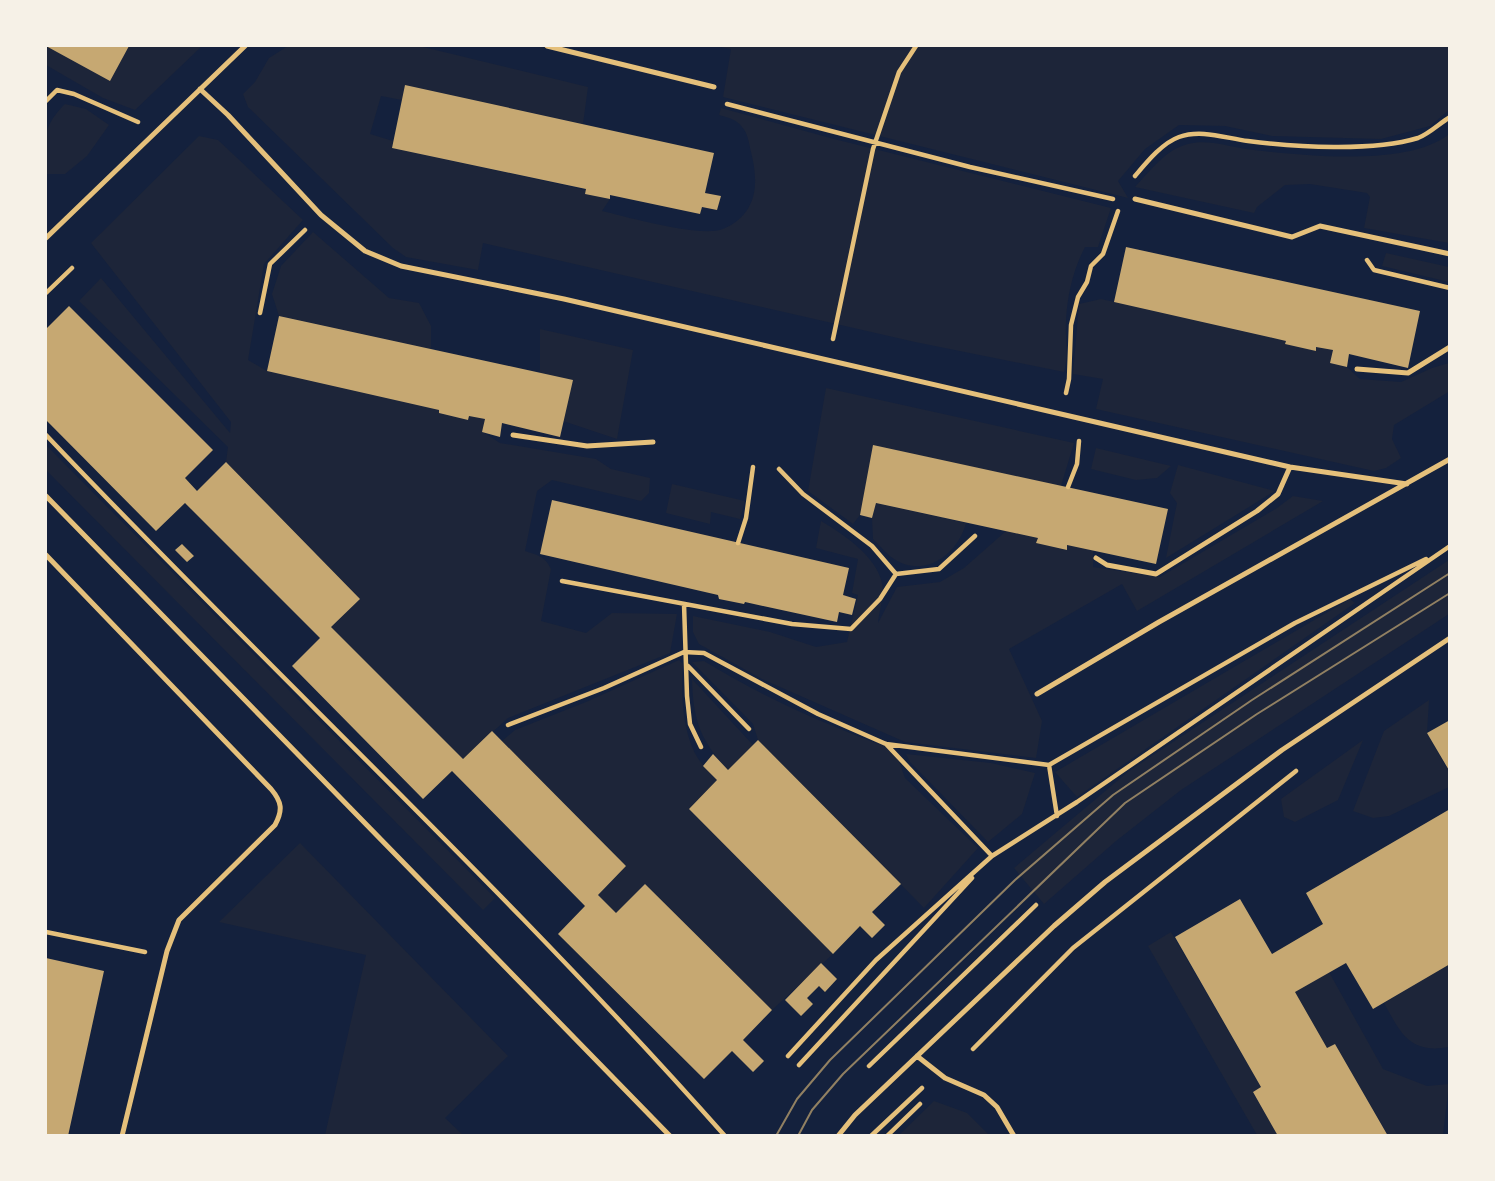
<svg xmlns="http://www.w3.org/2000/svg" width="1495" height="1181" viewBox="0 0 1495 1181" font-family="Manrope,sans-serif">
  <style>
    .green { fill: #1d2539 }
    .building { fill: #c6a872 }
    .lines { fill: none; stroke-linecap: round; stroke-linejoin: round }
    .path { stroke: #e5c07b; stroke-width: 4.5 }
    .service { stroke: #e5c07b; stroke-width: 5 }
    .tram { stroke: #918062; stroke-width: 2 }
  </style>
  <rect width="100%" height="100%" fill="#14213d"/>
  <!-- green -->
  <path class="green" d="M46,46H202L135,110L103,98L46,65Z
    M288,46H419L588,87L583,124L405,85L402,100L381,96L370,134L393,141L392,148L586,190L585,194L610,199L602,211C628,217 700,238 723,229C758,214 759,183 751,152C749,144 748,133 742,127C736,119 729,118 719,115L721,108L834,139L1111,208L1098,247H1085C1073,270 1067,296 1066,322C1065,339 1069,355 1064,372L915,342L483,243L478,270L406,257L393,248L248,107L243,94L255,82L269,58Z
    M716,46H1449V110L1430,126L1381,139L1272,136L1225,126L1179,125L1145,149L1118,181L1128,198L723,97L731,49Z
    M65,104L86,109L109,125L87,156L65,174H46C45,142 40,129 65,104Z
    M1449,134V243L1364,228L1370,197L1367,193L1310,184L1285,185L1257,207L1254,213L1135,187C1150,171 1166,149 1188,144C1207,139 1227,146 1246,149C1297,155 1408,168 1449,134Z
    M199,136L218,140L303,220L264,264L248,360L267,371L439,410V413L468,420L469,416L485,419L483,432L500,443L596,459L611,469L650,478L649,493L641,501L552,480L537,491L525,551C537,555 545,556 551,569L541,621L586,633L612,613L677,614L670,653L508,718L463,759L331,627L360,599L226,462L228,447L79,301L101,278L230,433L231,422L91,243Z
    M313,232L389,298L419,303L431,326V349L279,316L272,294L281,266Z
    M1386,253L1449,267V282L1382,266Z
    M1101,299L1286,341L1316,350V347L1333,350L1330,363L1347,367L1360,379L1401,382L1432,368L1449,363L1450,391L1394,425L1392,439L1401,458L1386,468L1374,471L1096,409L1103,379L1073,374L1079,304Z
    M540,329L633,350L617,439L563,421L540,373Z
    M826,388L1074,443L1061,486L874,446L860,515L853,524L808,491Z
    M46,445L495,898L483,910L46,470Z
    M1096,448L1171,466L1157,478L1136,480L1091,469Z
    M1178,465L1275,491L1166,558L1177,503L1170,493Z
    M672,484L745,501L740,519L711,512L710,524L666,513Z
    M1293,496L1323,501L1137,611L1122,584L1009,649L1042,721L1036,758L905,742L762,679L699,644L693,632V616L770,632L816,647L847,642L858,595L852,593L858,559L816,548L821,521C845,535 882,560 883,590C883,600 879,612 878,623L897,587L940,582L964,568L1006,531L1038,538L1037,543L1067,550V545L1093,550V567L1160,577L1277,508Z
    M876,503L966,523C958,554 925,579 894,559C886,554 880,545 873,539L872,518Z
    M1449,560V614L1181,790L1116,841L1044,904L1014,868L1129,771Z
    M1350,599L1355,603L1077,797L1055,772Z
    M679,660L683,664C681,691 682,724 693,749C698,761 708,771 717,780L689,809L833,954L772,1010L645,884L616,913L598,895L626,866L502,741L515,730L586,702Z
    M704,661C764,698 829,726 895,750L905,778L978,848L924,908L758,740L753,724L692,662Z
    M692,679L753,745L728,770C700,740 693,720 692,679Z
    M1429,700L1427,733L1449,772V787L1389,816L1373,818L1353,811L1384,731Z
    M1363,740L1338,800L1295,822L1284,817L1281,799Z
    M906,754L991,763L1035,773L1022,814L988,842L910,762Z
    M300,843L508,1056L445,1118L463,1135H325L366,955L219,922Z
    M1171,932L1261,1087L1253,1093L1278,1135H1257L1148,946Z
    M1449,964V1047C1410,1054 1401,1034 1384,1003Z
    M1329,972L1383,1069L1427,1086L1449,1084L1443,1135H1388L1335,1044L1327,1048L1295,992Z
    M934,1101L967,1113L989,1135H899Z"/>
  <!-- building -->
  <path class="building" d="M46,46H129L110,81Z
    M405,85L714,153L705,193L721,196L717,210L702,207L700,214L610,195V199L585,194L586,189L392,148Z
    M1126,247L1420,311L1408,368L1349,354L1347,367L1330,363L1333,350L1316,347V351L1285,344L1286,341L1114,302Z
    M69,306L213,450L185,478L197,491L226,462L360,599L331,627L463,759L492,731L626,866L598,895L616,913L645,884L772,1010L743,1040L764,1061L753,1072L732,1051L704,1079L558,934L585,906L452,771L423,799L292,666L320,638L185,503L156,531L46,420V329Z
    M279,316L573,380L560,437L502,423L500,437L482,432L485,419L469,416L468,420L439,413V410L267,371Z
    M873,445L1168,509L1156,564L1067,545V550L1036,543L1038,538L876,503L872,518L860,515Z
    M552,500L849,568L843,595L856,599L852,615L839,612L837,622L745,602L744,604L719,599L718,595L540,554Z
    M182,544L194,556L187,562L175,550Z
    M1450,720V772L1427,733Z
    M758,740L901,884L872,912L885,925L872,938L860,926L833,954L689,809L717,780L703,766L713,754L728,770Z
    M1450,809V964L1373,1009L1346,963L1295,992L1327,1048L1335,1044L1388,1136H1278L1253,1092L1261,1087L1175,937L1240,899L1272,954L1323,924L1306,893Z
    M46,958L104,971L68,1136H46Z
    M821,963L837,979L825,992L819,986L807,998L813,1004L801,1016L785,1000Z"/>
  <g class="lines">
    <!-- path -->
    <path class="path" d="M46,101L57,90L74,94L138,122
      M727,104L970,167L1113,199
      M1135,176C1146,163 1162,143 1179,137C1201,129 1225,138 1248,141C1296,147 1372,152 1418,138C1429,134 1440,123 1450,117
      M1367,260L1374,270L1450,288
      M46,293L72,268
      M260,313L270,264L305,230
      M833,339L873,149L899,72L916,46
      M1066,393L1069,379L1071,325L1078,297L1087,282L1091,266L1103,254L1118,211
      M46,435C270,671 509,892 725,1136
      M779,469L803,494L872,546L896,574L939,569L975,536
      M1068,487L1077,464L1079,441
      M738,543L746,518L753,467
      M562,581L792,624L851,629L880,599L896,574
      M684,604L687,696L690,724L701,747
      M688,666L749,729
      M508,725L604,688L684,652L704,653L818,714L886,744L1049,765
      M886,744L992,856
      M1057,816L1049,765L1295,623L1426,559
      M46,932L145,952
      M973,1049L1073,948L1296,771
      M788,1056L876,960L992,856L1077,802L1450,546
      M799,1065L972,878
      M869,1066L1036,905
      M871,1136L922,1088
      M887,1136L920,1104"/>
    <!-- service -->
    <path class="service" d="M547,46L714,87
      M200,89L228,115L321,215L365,251L401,266L564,299L1290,467L1407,484
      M1135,199L1292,237L1320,226L1450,254
      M46,238L245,46
      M1357,369L1408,373L1450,347
      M513,435L587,446L653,442
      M46,496L670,1136
      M46,555L271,789C282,802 283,810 275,825L179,920L167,951L122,1136
      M1096,558L1107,565L1156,574L1257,511L1278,494L1290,467
      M1037,694L1159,622L1450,459
      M917,1056L945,1078L984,1095L997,1107L1014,1136
      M838,1136L855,1115L1054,926L1105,882L1282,750L1450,638"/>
    <!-- tram -->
    <path class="tram" d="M776,1136L797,1099L830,1060L1015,880L1113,795L1252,700L1450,573
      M798,1136L812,1110L843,1074L1125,803L1257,714L1450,593"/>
  </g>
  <!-- border -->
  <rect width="1495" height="1181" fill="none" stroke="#f6f1e7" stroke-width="94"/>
</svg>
